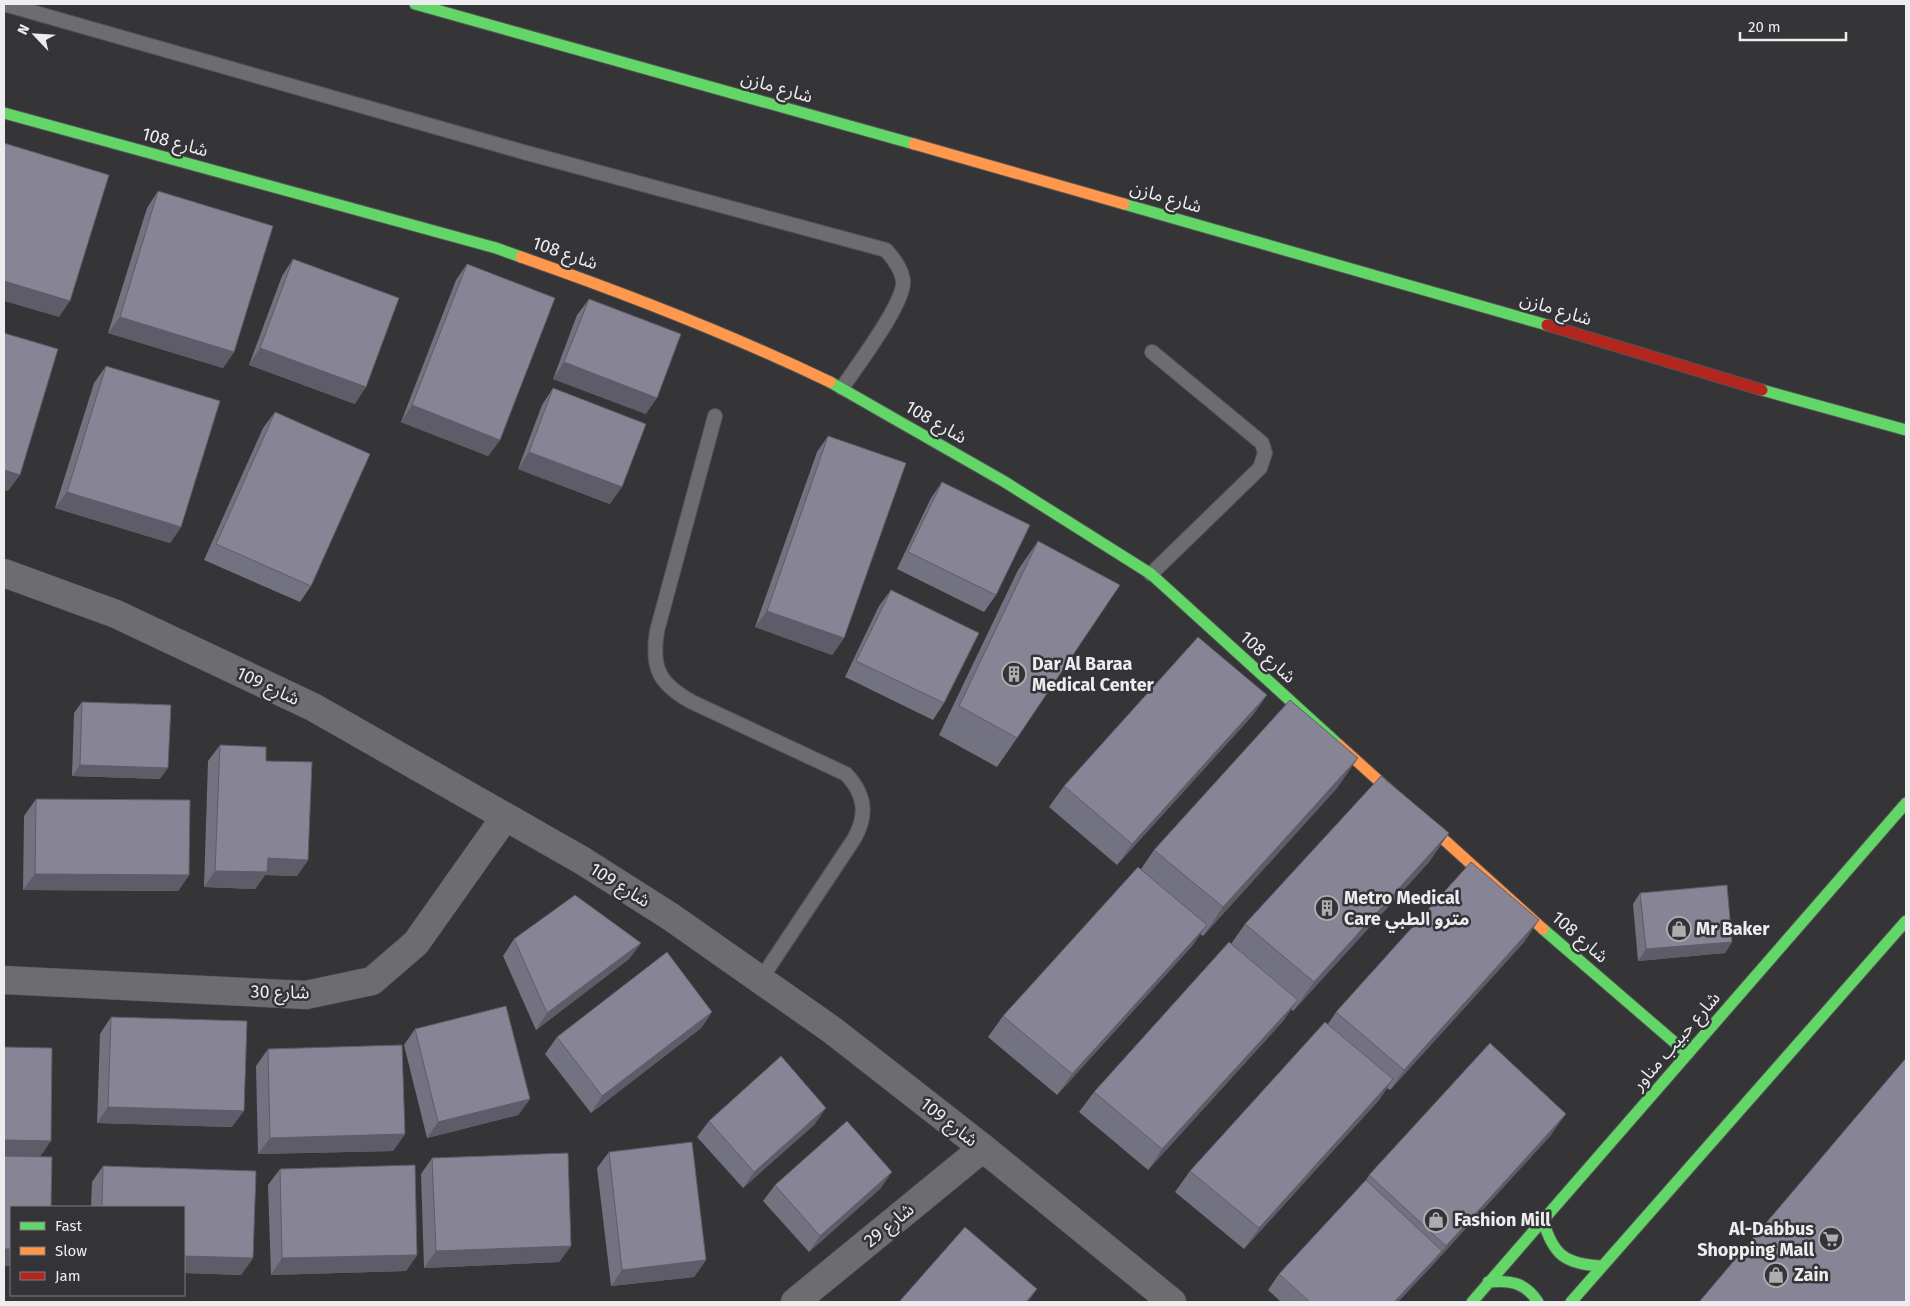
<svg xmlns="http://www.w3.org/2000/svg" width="1910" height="1306" viewBox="0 0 1910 1306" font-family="'Fira Sans','Noto Sans Arabic',sans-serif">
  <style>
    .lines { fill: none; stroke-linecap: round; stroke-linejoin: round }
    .lane-casing { stroke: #535355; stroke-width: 16 }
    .street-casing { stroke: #535355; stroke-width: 29 }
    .fast-casing { stroke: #535355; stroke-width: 13 }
    .slow-casing { stroke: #535355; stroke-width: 13 }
    .jam-casing { stroke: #535355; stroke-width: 13 }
    .lane { stroke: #6d6d6f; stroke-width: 14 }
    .street { stroke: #6d6d6f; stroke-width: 28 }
    .fast { stroke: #63d668; stroke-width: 11 }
    .slow { stroke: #ff974d; stroke-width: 11 }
    .jam { stroke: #b3261e; stroke-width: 11 }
    .wall { fill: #737280 }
    .shaded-wall { fill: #5e5c68 }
    .building { fill: #868495; stroke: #5e5c68 }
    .labels { text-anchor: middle; stroke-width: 5; stroke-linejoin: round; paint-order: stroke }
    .street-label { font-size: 18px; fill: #ededf0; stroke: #343337 }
    .poi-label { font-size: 18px; font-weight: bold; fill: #ededf0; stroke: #343337; text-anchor: start }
  </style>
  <rect width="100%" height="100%" fill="#353436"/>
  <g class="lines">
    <defs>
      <path id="lane" d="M4,4L527,153L886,250C894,259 901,268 903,280C906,302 856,367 842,388
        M715,416L657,631C651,668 659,684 692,702L846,774C865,794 868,815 854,839L761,979
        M1151,574L1260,468L1265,453L1262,443L1152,352"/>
      <path id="street" d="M4,573L116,614L313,707L583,861L671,917L832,1030L983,1148L1172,1302
        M4,980L306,995L372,981L416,943L505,817
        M795,1302L983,1148"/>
      <path id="fast" d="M415,4L914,144
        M4,113L496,248L521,257
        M1124,204L1547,325
        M830,382L1005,482L1151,574L1339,745
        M1762,390L1906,430
        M1543,929L1688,1054
        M1543,1220C1553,1255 1565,1264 1601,1266
        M1488,1282C1510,1280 1525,1282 1538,1302
        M1472,1302L1906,803
        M1571,1302L1906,921"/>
      <path id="slow" d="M914,144L1124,204
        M521,257C627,294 730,334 830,382
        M1339,745L1543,929"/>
      <path id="jam" d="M1547,325L1762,390"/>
    </defs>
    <!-- lane casing -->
    <use href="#lane" class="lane-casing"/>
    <!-- street casing -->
    <use href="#street" class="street-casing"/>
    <!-- fast casing -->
    <use href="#fast" class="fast-casing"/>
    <!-- slow casing -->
    <use href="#slow" class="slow-casing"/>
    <!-- jam casing -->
    <use href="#jam" class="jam-casing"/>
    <!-- lane -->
    <use href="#lane" class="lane"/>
    <!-- street -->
    <use href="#street" class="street"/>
    <!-- fast -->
    <use href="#fast" class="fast"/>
    <!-- slow -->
    <use href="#slow" class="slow"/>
    <!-- jam -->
    <use href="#jam" class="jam"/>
  </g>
  <!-- wall -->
  <path class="wall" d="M158,191L234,352L223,368L108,333L147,208Z
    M293,259L355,404L249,365L282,276Z
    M467,264L500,440L488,456L401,422L456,280Z
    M589,299L646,414L553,379L577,315Z
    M106,366L181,527L170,543L55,508L94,383Z
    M553,388L610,504L518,469L542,405Z
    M275,412L311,586L300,602L204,560L263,428Z
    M828,436L844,638L832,655L755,627L817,452Z
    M942,482L996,595L984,612L897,569L931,498Z
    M1038,541L1017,738L997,767L939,735L1018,570Z
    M891,590L944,703L933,720L845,677L879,606Z
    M1267,695L1252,716L1117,865L1049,807L1064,786Z
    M82,702L160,779L72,776L74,713Z
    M220,745L266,761L308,860L297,876L265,875L255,889L204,887L208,761Z
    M1338,787L1203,936L1200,934L1192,946L1057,1095L988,1037L1003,1016L1141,869L1154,850Z
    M36,799L189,875L178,891L23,890L24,816Z
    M1449,833L1429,862L1293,1011L1291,1009L1283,1021L1148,1170L1079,1112L1094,1092L1231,944L1245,924Z
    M1640,893L1732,942L1725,953L1638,961L1633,904Z
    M514,939L641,943L629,959L536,1030L503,956Z
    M1525,941L1390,1090L1387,1088L1379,1100L1244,1249L1175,1192L1190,1171L1328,1024L1336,1012Z
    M712,1012L701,1028L591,1113L545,1054L557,1037Z
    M111,1017L232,1127L97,1123L100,1034Z
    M415,1029L530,1099L518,1115L427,1138L404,1045Z
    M268,1049L405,1134L393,1151L258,1154L256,1066Z
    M709,1121L815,1124L743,1188L697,1137Z
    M1551,1135L1398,1302H1281L1268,1290L1279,1274L1366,1180L1369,1175Z
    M609,1152L706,1260L694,1277L611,1286L597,1168Z
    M432,1158L571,1246L559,1262L424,1268L421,1174Z
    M103,1166L256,1171L253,1258L241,1275L184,1273V1207H91L92,1182Z
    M280,1169L417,1255L406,1271L271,1275L268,1185Z
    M775,1185L881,1188L809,1252L763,1201Z"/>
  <!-- shaded-wall -->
  <path class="shaded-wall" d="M4,281L70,301L59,317L4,301Z
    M120,317L234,352L223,368L108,333Z
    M260,348L366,387L355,404L249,365Z
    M564,362L657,398L646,414L553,379Z
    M412,405L500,440L488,456L401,422Z
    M529,452L622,487L610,504L518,469Z
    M4,470L20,475L8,491L4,490Z
    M67,492L181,527L170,543L55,508Z
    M767,611L844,638L832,655L755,627Z
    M1267,695L1252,716L1117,865L1132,844Z
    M1358,758L1338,787L1203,936L1223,907Z
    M80,765L168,768L160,779L72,776Z
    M1449,833L1429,862L1293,1011L1314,982Z
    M268,858L308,860L297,876L265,875L255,889L204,887L215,871Z
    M35,874L189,875L178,891L23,890Z
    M1539,920L1525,941L1390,1090L1404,1070Z
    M1207,925L1192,946L1057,1095L1072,1074Z
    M1732,942L1725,953L1638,961L1646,949Z
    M641,943L629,959L536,1030L547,1013Z
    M1298,1000L1283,1021L1148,1170L1162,1149Z
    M712,1012L701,1028L591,1113L602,1096Z
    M1393,1079L1379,1100L1244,1249L1259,1228Z
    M530,1099L518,1115L427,1138L438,1122Z
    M108,1107L244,1111L232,1127L97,1123Z
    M826,1108L815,1124L743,1188L754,1172Z
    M1566,1114L1551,1135L1431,1267L1398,1302H1394L1442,1251L1446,1246Z
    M405,1134L393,1151L258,1154L270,1138Z
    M4,1140L51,1141L40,1157H4Z
    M892,1172L881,1188L809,1252L820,1236Z
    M571,1246L559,1262L424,1268L436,1251Z
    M4,1249H11V1266H4Z
    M417,1255L406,1271L271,1275L282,1258Z
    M184,1256L253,1258L241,1275L184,1273Z
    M706,1260L694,1277L611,1286L622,1270Z
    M1037,1289L1028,1302H1026Z"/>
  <!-- building -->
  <path class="building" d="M4,143L109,175L70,301L4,281Z
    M158,191L273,226L234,352L120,317Z
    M293,259L399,298L366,387L260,348Z
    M467,264L555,298L500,440L412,405Z
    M589,299L681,334L657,398L564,362Z
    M4,333L58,349L20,475L4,470Z
    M106,366L220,401L181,527L67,492Z
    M553,388L646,424L622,487L529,452Z
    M275,412L370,454L311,586L216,544Z
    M828,436L906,463L844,638L767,611Z
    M942,482L1030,525L996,595L908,552Z
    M1038,541L1120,585L1017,738L959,706Z
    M891,590L979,633L944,703L856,661Z
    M1198,637L1267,695L1132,844L1064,786Z
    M1290,700L1358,758L1223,907L1154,850Z
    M82,702L171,705L168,768L80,765Z
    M220,745L266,747V761L312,762L308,860L268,858L267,872L215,871Z
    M1381,776L1449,833L1314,982L1245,924Z
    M36,799L190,800L189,875L35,874Z
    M1471,862L1539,920L1404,1070L1336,1012Z
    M1138,867L1207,925L1072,1074L1003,1016Z
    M1727,885L1732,942L1646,949L1640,893Z
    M575,895L641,943L547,1013L514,939Z
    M1229,942L1298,1000L1162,1149L1094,1092Z
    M667,952L712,1012L602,1096L557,1037Z
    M506,1006L530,1099L438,1122L415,1029Z
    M111,1017L247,1021L244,1111L108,1107Z
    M1325,1022L1393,1079L1259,1228L1190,1171Z
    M1490,1043L1566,1114L1446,1246L1369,1175Z
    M402,1045L405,1134L270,1138L268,1049Z
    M4,1047L52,1048L51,1141L4,1140Z
    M781,1056L826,1108L754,1172L709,1121Z
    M1906,1058V1302H1699Z
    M847,1121L892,1172L820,1236L775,1185Z
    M692,1142L706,1260L622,1270L609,1152Z
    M568,1153L571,1246L436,1251L432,1158Z
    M4,1156L52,1157L51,1207H11V1249H4Z
    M415,1165L417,1255L282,1258L280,1169Z
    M103,1166L256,1171L253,1258L184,1256V1207H102Z
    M1366,1180L1442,1251L1394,1302H1310L1279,1274Z
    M965,1227L1037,1289L1026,1302H899Z"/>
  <!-- icons -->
  <defs>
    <symbol id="building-ring" viewBox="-11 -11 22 22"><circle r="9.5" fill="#343337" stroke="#adacaf" stroke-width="1.5"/><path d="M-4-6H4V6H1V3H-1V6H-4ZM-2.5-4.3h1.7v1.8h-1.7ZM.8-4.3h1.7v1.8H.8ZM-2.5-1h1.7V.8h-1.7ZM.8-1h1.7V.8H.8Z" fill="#adacaf"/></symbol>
    <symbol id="shop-ring" viewBox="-11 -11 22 22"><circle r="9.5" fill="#343337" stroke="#adacaf" stroke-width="1.5"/><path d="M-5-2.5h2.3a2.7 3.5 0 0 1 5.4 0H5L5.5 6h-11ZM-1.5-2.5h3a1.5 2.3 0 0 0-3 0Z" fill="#adacaf"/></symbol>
    <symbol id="supermarket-ring" viewBox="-11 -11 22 22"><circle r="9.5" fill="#343337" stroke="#adacaf" stroke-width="1.5"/><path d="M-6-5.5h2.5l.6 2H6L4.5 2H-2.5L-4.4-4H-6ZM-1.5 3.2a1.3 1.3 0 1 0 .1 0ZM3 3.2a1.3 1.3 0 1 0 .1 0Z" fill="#adacaf"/></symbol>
  </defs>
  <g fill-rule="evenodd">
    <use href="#building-ring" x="1000" y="660" width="28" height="28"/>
    <use href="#building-ring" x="1313" y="894" width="28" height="28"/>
    <use href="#shop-ring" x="1665" y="915" width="28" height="28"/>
    <use href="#shop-ring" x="1422" y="1206" width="28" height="28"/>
    <use href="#supermarket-ring" x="1817" y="1225" width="28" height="28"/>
    <use href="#shop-ring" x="1762" y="1261" width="28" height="28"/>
  </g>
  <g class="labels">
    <!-- street labels -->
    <g class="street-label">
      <text transform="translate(777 87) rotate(16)" y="6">شارع مازن</text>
      <text transform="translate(175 142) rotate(15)" y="6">شارع 108</text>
      <text transform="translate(1166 197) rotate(16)" y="6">شارع مازن</text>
      <text transform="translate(565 253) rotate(19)" y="6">شارع 108</text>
      <text transform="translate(1556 309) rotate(17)" y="6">شارع مازن</text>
      <text transform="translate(936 422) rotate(30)" y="6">شارع 108</text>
      <text transform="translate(1268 657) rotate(42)" y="6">شارع 108</text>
      <text transform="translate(268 686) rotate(25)" y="6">شارع 109</text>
      <text transform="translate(620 885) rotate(32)" y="6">شارع 109</text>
      <text transform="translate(1580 937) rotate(41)" y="6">شارع 108</text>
      <text transform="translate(280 992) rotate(1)" y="6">شارع 30</text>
      <text transform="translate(1676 1041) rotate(-49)" y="6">شارع حبيب مناور</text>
      <text transform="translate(949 1122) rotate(38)" y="6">شارع 109</text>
      <text transform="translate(889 1225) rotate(-39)" y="6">شارع 29</text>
    </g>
    <!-- poi labels -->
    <g class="poi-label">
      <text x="1032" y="670">Dar Al Baraa<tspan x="1032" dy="21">Medical Center</tspan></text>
      <text x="1344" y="904">Metro Medical<tspan x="1344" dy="21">Care مترو الطبي</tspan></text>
      <text x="1696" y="935">Mr Baker</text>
      <text x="1454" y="1226">Fashion Mill</text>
      <text x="1814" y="1235" text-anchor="end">Al-Dabbus<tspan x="1814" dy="21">Shopping Mall</tspan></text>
      <text x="1794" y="1281">Zain</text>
    </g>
  </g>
  <!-- border -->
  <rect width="1910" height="1306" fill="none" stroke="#ededf0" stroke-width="10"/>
  <!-- legend -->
  <rect x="10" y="1206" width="175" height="90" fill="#343337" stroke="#7e7d81"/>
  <rect x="20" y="1222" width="25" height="8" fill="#63d668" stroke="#7e7d81"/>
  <text x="55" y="1231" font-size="15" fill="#ededf0">Fast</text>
  <rect x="20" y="1247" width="25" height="8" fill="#ff974d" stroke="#7e7d81"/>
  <text x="55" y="1256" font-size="15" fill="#ededf0">Slow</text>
  <rect x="20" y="1272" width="25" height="8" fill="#b3261e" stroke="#7e7d81"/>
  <text x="55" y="1281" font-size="15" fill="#ededf0">Jam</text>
  <!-- north arrow -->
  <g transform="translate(35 35) rotate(295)" stroke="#343337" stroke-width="4" paint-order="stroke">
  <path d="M0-4L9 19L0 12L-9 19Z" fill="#ededf0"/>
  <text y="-8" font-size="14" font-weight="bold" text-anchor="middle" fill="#ededf0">N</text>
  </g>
  <!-- scale -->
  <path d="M1740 32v8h106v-8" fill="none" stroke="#ededf0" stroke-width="2.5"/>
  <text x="1748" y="32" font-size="15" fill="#ededf0" stroke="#343337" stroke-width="4" paint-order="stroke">20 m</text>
</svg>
